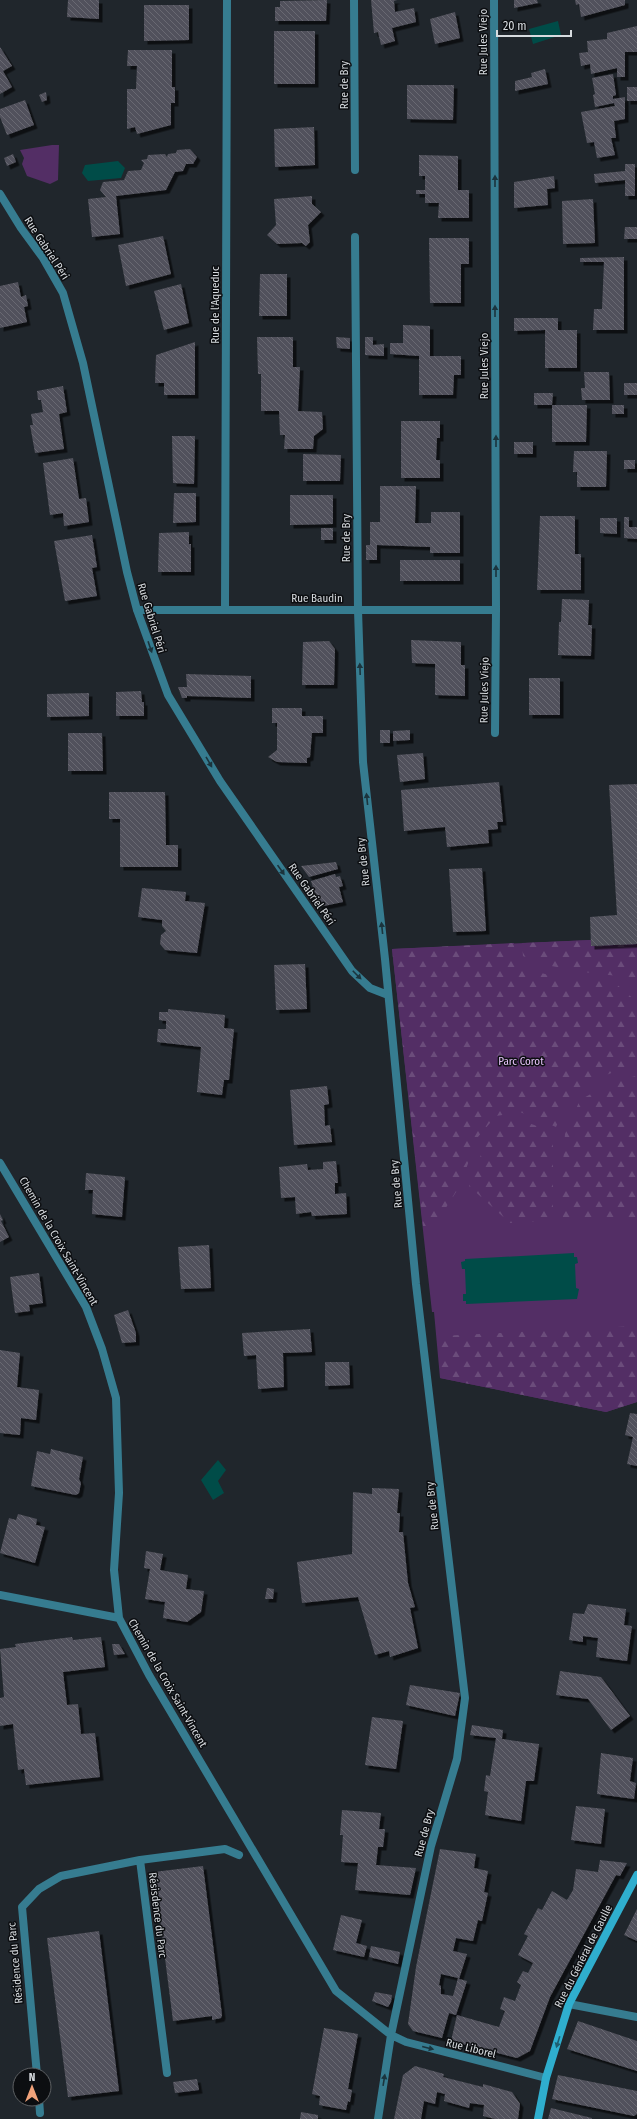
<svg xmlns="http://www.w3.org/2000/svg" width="637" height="2119" viewBox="0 0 637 2119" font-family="'Fira Sans Condensed',sans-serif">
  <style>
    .green { fill: #532e65 }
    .forest { fill: url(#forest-firs) }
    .water { fill: #004c48 }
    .building { fill: url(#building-back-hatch); fill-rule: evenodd; filter: url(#shadow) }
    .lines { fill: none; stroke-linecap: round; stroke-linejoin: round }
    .street { stroke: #367c90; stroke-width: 8 }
    .secondary { stroke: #2faece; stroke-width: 8 }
    .oneway { fill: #1b343d }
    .oneway2 { fill: #1e5e70 }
    .labels { text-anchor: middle; stroke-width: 3; stroke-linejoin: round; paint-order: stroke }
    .street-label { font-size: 11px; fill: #d7dbdf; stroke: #0c0e11 }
    .park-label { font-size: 11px; fill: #e4c1f8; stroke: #0c0e11 }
  </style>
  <defs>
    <pattern id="forest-firs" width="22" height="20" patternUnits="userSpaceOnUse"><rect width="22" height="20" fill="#532e65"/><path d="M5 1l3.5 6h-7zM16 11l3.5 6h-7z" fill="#6b4c7b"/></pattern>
    <pattern id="building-back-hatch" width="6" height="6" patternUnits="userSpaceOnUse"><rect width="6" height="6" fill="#51515b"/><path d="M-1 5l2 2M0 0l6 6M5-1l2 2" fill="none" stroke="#696972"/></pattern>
    <filter id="shadow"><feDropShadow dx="3.5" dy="3.5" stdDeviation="0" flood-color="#0009"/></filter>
  </defs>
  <rect width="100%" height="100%" fill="#20262c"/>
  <!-- green -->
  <path class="green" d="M52,145H59L58,180L50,184L27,176L22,164L24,158L20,150Z
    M591,940V946L637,944V1402L606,1412L440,1378L434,1312H432L392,949Z"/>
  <!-- forest -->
  <path class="forest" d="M591,940V946L637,944V992L618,976L583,972L541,964L523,956L522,943Z
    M514,943L515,960L538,972L559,978L614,982L637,1002V1065C611,1072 581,1082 565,1107C561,1113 559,1121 556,1127L520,1112L496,1116L477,1138L460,1186L434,1226H423L392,949Z
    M637,1076V1217L563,1220L561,1192L565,1134L580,1100L616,1080Z
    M517,1119L537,1126L553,1135V1221L510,1223L469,1186L479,1162L485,1139L499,1122Z
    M637,1326V1402L606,1412L440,1378V1336Z"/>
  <!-- water -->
  <path class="water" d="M558,21L561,35L533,44L529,29Z
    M118,161L125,168L121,178L88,181L82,173L85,165Z
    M574,1253V1257H577L578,1263L575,1264L576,1288L579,1289L577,1299L466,1304V1301H463V1294H466L465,1269H462L461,1262L465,1261V1259Z
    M218,1460L226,1470L218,1481L224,1493L213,1500L201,1480Z"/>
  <!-- building -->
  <path class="building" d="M68,0H99V19L67,17Z
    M327,0L326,21H275V7H280V1Z
    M371,0H397L394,1L395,12L414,8L416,22L392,28L395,41L381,45L378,32L374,33Z
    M514,0H537L538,3L514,8Z
    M575,0H625V5L581,17L579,4L576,5Z
    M144,5H189V40L144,41Z
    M455,12L460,38L435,44L430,19Z
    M637,26V52H625V77H617V68L591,74L590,64L581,66L579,53L588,52L587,41L607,39V33Z
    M274,31H315V84H274Z
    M0,47L12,66L3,71L12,87L0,94Z
    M128,50H172V87H175V103H171V125L137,134L135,127L127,129V89H136L137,66H127Z
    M545,69L548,84L515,91V81L532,77L531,73Z
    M613,74L616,95L613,96V99L625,97V119L614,121L616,138H611L615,155L597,158L594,142L587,143L581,112L615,106L614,103L595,107L593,95L595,94L592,78Z
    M407,85H454L453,120L407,119Z
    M627,87H637V101H627Z
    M46,92L47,100L42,102L39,95Z
    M25,100L34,125L7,135L0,117V109Z
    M314,127L315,165L275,167L274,129Z
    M190,149L197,157L193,164H186L183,171L175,172L166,190L116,196L120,234L92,237L88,199L106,197L100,190L103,182L124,180L128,171L141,170L144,163L141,160L147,159L148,155L165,154L167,157L168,154L176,153L177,150Z
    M13,154L16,162L7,166L4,158Z
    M419,155L458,156V190H469V218H438L439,203H425V194H416V190H425V176H419Z
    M625,164H635V196H625V180L595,183L594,174L625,171Z
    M554,176L555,188L547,189L548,205L514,208V182Z
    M312,196V204L321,212L308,225L310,242L306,246L302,243L277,244L267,235L276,225L274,199Z
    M593,199L595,243L563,244L562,201Z
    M625,227H637V239H624Z
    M163,236L171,274L126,286L118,245Z
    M429,238H469V264H461V303H430Z
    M624,257V330H593L594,309H602L604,262H580V258Z
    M260,274H287V316H259Z
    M18,282L21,297L26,295L28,306L24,307L27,322L0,328V286Z
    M181,284L189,323L164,330L154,291Z
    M514,318H558V330H577V368H545V330L514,331Z
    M403,325L430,326V356H461V375H454L453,395H419V356L390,354V343H403Z
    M257,337H293V367H300L298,411L322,412L323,429L314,436L313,449H284L285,435H280L279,411H261V374H258Z
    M336,337L350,338V349L337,348Z
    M365,337H373V345L384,344V356L365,355Z
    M195,342V395H164V383H155L156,355Z
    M584,372H609L610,400H582L581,388H585Z
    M624,383H637V395H624Z
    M63,386L67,412L59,414L64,449L35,453L30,425H33L31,414L43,412L41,400H38L37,391Z
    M534,393H553L552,405H534Z
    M552,405H587L586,442H552Z
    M612,405H624V414H612Z
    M401,421H440V438H437L436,460H440V478H401Z
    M172,436H195L194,484L173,483Z
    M514,442H533V454H514Z
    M574,451H607L606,487H577V472H573Z
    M303,454L341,455L340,481H303Z
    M73,458L79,499L86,498L89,522L64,526L63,513L50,515L43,463Z
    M624,460H635V469H624Z
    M380,486H416L415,523H431V512H460V553H430V547L377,545V560H366V545H370V522H380Z
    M174,493H196V522L173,523Z
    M290,495H333V524L290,525Z
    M540,516H575V554H581V590H537Z
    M624,517H629V527H637V539L624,538Z
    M600,518H617V534L600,533Z
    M321,528H333V540H321Z
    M189,532V544H191V572H158L159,533Z
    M92,535L97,567L92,568L97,596L65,601L54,541Z
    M400,560H460V581H400Z
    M562,599L589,600L588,625H592L591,656L558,655L559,622H561Z
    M411,640L461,642V665H465V696L435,695V664L412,663Z
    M329,641L335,649L334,685H302L303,642Z
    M186,674L251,676V698L187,696V698H182L178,687H187Z
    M529,678H560V715H529Z
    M141,691L142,702H144V716H116V692Z
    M89,693V716L47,717V694Z
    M272,708H302V716H323V733H312L310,757L307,758V763L277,762L268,757L277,750V723H272Z
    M380,730H390V743H380Z
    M410,730V740L393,741V731Z
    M68,733H102L103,771H68Z
    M423,753L425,779L400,782L397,755Z
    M499,782L503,822H497L498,829L488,830L489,843L447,847L445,827L404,831L401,790Z
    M637,784V944L591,946L590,917L617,915L609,785Z
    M109,792H165L166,845H178V867H120V819H109Z
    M336,862L338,869L309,877L301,866Z
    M482,868L486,931L453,932L449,869Z
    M335,874L336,877L340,876L343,886L339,887L343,902L319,907L311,881Z
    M142,888L186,892L185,901L205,903L197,953L165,950L160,944L161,935L166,931L162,926V920L138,917Z
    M305,964L307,1009L276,1010L274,965Z
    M168,1009L225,1015L224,1028L234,1029L229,1080H224L222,1095L197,1092L201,1047L157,1042L158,1029H166V1021L159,1020V1012H168Z
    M327,1086L329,1104L324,1105L325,1126L330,1125L332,1142L294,1145L290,1090Z
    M336,1161L338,1183H335V1194L346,1193L347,1214L312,1216L311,1212L296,1214L295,1197L281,1198L279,1167L307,1164L308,1170L323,1169V1162Z
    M86,1173L125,1177L122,1217L92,1214L93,1190H85Z
    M0,1214L3,1220L1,1221L9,1237L0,1242Z
    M209,1245L211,1288L181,1289L178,1247Z
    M39,1273L43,1303L29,1305L30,1311L15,1313L10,1277Z
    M128,1310L136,1333V1342L122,1343L114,1315Z
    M310,1329L312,1352L283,1353L284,1387L258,1389L256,1355L244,1356L242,1333Z
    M0,1350L20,1353L17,1387L39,1390L36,1420L21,1418L20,1435L0,1433Z
    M325,1362H349L350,1385L325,1386Z
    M630,1413L637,1414V1466L627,1464L633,1437L625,1435Z
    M51,1449L83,1457L79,1479L81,1483L79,1493L76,1495L31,1486L37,1451L50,1454Z
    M372,1488L399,1489L397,1513H400L399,1532H403L408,1583L415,1607L410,1608L418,1648L390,1657L389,1651L375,1655L358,1597L302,1603L297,1562L352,1554L353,1492L372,1494Z
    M18,1514L37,1519L36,1525L45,1527L35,1563L0,1553L9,1518L16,1520Z
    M146,1551L163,1554L160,1570L188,1575L186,1589L204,1591L201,1612L187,1622L163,1618L165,1602L145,1599L150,1569L144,1568Z
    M267,1588L274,1589L273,1599H265Z
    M588,1604L626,1609L624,1625L632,1626L627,1661L596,1657L598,1638L583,1636V1642L569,1640L573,1613L584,1614Z
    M72,1637L73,1640L101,1637L105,1667L63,1672L67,1705L78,1704L81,1734L95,1733L100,1777L26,1785L24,1769L18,1770L13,1724L0,1726V1698L4,1697L0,1649L16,1647L15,1644Z
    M112,1644H119L125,1654L114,1655Z
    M560,1671L601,1677L630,1716L611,1730L588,1699L556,1695Z
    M410,1685L460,1693L455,1716L406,1705Z
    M372,1717L403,1721L396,1769L365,1765Z
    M472,1725L503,1730L502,1739L539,1744L534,1781H526L521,1821L485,1815L488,1792L484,1791L486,1775L490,1776L496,1738L470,1735Z
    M601,1753L633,1758L630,1781L636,1783L634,1799L597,1794Z
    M576,1806L605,1809L601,1844L571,1840Z
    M342,1810L381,1813L379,1829H385L384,1839L383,1847H378L376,1865L416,1868L410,1895L355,1890L358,1863L341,1862L343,1835H340Z
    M440,1849L476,1854L474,1868L488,1871L484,1892L488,1893L482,1921L478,1920L473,1941L456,1938L453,1951L467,1954L459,1979L467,1981L456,2015L449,2013L442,2038L413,2031L408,2024L416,1967ZM441,1974L458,1978L453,1996L441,1994V1986L439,1985Z
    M600,1860L627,1863L620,1876L616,1875L550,1997L530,2051L517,2058L451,2041L457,2015L499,2027L505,2011L500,2009L504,1997L515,2001L521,1985L517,1982L523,1971L528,1973L533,1963L518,1955L528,1936L524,1934L538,1908L542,1910L552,1891L567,1900L573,1890L576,1869L598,1872Z
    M203,1866L222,2015L221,2018L212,2020V2016L173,2021L154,1872Z
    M637,1909V1941L624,1935Z
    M341,1915L362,1920L356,1943L367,1946L364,1957L333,1950Z
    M99,1931L119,2091L68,2097L47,1938Z
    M371,1946L400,1952L398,1964L369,1957Z
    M375,1992L392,1995L391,2002L388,2007L372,2001Z
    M578,2021L637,2041V2071L567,2049Z
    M324,2028L358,2034L348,2089L352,2090L350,2102L348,2101L346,2110L319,2105L320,2096L312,2094Z
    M415,2066L444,2074L443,2077L483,2087V2084L512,2092L520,2104L518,2119H495L483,2116L484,2105L470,2103L469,2108L444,2101L445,2094L437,2092L435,2104L424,2101L421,2119H394L403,2075Z
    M558,2075L637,2091V2114L634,2116L552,2099Z
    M197,2079L199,2090L175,2093L173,2082Z
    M551,2108L592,2118V2119H548Z
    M301,2112L318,2115V2119H300Z"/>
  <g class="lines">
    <!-- street -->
    <path class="street" d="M354,0L355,170
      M494,0L496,610L495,733
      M0,194L21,228L43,258L63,293L83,363L127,572L137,610L168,695L220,781L352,971L370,988L388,995
      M355,237L358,610L363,762L385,959L416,1284L465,1698L457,1759L431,1846L391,2035L378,2119
      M225,609L227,0
      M137,610H496
      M0,1163L86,1307L102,1349L116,1398L119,1493L114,1570L119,1618L149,1675L336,1991L391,2035L406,2042L546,2078
      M0,1595L119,1618
      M569,2004L637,2017
      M167,2073L140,1860L225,1849L239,1855
      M37,2075L22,1907L39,1889L61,1876L140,1860
      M39,2099L40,2113"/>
    <!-- secondary -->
    <path class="secondary" d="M538,2119L546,2078L569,2004L637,1875"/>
  </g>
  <!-- one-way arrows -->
  <defs><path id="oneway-solid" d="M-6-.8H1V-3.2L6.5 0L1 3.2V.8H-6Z"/></defs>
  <g class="oneway">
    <use href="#oneway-solid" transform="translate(495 181) rotate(-90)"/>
    <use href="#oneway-solid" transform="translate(495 311) rotate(-90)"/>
    <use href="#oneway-solid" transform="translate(496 441) rotate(-90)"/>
    <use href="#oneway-solid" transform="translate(496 571) rotate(-90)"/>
    <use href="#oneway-solid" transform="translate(150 647) rotate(71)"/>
    <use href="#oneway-solid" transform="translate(360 669) rotate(-92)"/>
    <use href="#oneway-solid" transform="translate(209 762) rotate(60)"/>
    <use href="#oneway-solid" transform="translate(367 799) rotate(-96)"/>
    <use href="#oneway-solid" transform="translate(281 870) rotate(55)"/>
    <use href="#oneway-solid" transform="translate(382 928) rotate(-96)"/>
    <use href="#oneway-solid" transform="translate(357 975) rotate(45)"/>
    <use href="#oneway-solid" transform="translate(428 2048) rotate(14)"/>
    <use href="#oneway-solid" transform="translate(384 2080) rotate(-81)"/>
  </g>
  <use class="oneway2" href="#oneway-solid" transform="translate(558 2042) rotate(107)"/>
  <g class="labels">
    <!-- street labels -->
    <g class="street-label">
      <text transform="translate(483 42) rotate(-90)" y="4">Rue Jules Viejo</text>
      <text transform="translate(344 85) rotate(-90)" y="4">Rue de Bry</text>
      <text transform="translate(47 248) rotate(57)" y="4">Rue Gabriel Péri</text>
      <text transform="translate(215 305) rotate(-90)" y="4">Rue de l'Aqueduc</text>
      <text transform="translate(484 366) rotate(-90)" y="4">Rue Jules Viejo</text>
      <text transform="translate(346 538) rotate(-90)" y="4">Rue de Bry</text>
      <text x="317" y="602">Rue Baudin</text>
      <text transform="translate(152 618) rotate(73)" y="4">Rue Gabriel Péri</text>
      <text transform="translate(484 690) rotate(-89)" y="4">Rue Jules Viejo</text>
      <text transform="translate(363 862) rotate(-96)" y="4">Rue de Bry</text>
      <text transform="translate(312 894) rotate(55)" y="4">Rue Gabriel Péri</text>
      <text transform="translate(396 1184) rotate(-95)" y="4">Rue de Bry</text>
      <text transform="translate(59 1241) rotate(60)" y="4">Chemin de la Croix Saint-Vincent</text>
      <text transform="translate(432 1506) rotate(-96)" y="4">Rue de Bry</text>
      <text transform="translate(168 1683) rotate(60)" y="4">Chemin de la Croix Saint-Vincent</text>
      <text transform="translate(424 1833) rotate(-75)" y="4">Rue de Bry</text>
      <text transform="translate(158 1915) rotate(83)" y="4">Résisdence du Parc</text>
      <text transform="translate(583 1956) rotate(-63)" y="4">Rue du Général de Gaulle</text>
      <text transform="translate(15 1963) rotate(-95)" y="4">Résidence du Parc</text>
      <text transform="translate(471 2048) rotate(14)" y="4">Rue Liborel</text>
    </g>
    <!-- park labels -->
    <g class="park-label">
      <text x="521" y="1065">Parc Corot</text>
    </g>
  </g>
  <!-- north arrow -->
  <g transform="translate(32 2087)"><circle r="19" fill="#0c0e11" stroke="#5d6063"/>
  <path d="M0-3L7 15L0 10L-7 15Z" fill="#f0a27a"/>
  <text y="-6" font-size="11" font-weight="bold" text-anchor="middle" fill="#d7dbdf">N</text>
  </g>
  <!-- scale -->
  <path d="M497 30v6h74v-6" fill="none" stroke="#d7dbdf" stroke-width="2"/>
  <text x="503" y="30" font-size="12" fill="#d7dbdf" stroke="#0c0e11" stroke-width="3" paint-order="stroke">20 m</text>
</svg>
